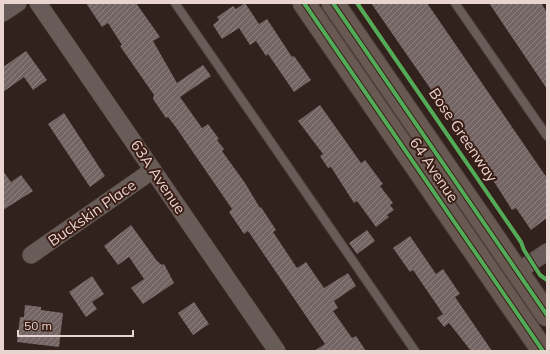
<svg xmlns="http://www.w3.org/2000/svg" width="550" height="354" viewBox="0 0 550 354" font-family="Mulish,sans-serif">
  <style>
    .building { fill: url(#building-hatch) }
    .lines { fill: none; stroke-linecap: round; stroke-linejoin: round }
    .service-casing { stroke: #4f403d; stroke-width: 10 }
    .minor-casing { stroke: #4f403d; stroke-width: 18 }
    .secondary-casing { stroke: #4f403d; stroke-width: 24 }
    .service { stroke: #685c58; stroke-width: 8 }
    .minor { stroke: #685c58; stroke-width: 17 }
    .secondary { stroke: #685953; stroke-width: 22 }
    .cycleway-casing { stroke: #3a1d15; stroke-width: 6 }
    .cycleway { stroke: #51ab58; stroke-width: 4 }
    .labels { text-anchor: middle; stroke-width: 4; stroke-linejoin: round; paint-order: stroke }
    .street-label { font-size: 15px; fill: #e9d5d0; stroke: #3a1d15 }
  </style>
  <defs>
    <pattern id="building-hatch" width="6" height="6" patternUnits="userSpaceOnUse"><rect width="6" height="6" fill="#736563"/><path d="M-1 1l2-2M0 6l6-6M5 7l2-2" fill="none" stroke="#8e817f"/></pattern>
  </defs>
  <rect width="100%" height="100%" fill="#32221d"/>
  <!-- building -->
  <path class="building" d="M86,3H136L160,37L153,41L177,83L203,65L211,76L180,97L202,128L208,124L219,139L217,140L224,149L222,151L245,183L260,208L261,207L276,230L273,232L297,268L306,262L324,288L348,273L356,286L334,301L338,308L333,311L352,338L356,336L366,351H314L325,344L248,231L244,234L229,212L232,209L175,126L168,117L166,118L153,99L154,95L120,46L122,45L108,23L102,27Z
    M245,3L259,24L267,19L292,57L294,56L311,80L294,92L268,54L266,56L256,41L250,45L239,28L222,39L213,25L219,20L217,17L233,6L236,9Z
    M371,3H427L547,178V218L531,230L516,208L512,210L484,166Z
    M489,3H541L547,12V89Z
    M26,51L47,80L33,90L24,77L3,92V67Z
    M320,105L361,163L365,160L383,184L380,186L393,203L390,205L394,210L387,215L389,217L376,227L357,201L354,203L331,167L328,168L320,156L323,154L298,121Z
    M64,113L105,176L90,187L48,124Z
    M3,171L11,182L21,175L33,191L3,210Z
    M131,225L157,261L162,265L164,264L174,283L143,304L131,288L144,279L129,257L118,265L104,246Z
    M367,230L375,241L357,254L349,243Z
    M410,236L436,274L443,269L460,294L455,297L492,351H471L449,323L444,327L437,318L443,314L413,270L410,272L393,248Z
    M92,276L104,294L92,302L97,309L86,317L69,292Z
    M194,302L209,324L193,335L178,313Z
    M25,305L41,307V310L63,313L59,347L17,342L20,317H24Z"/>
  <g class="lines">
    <defs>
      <path id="service" d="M175,3L415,351
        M455,3L547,136"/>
      <path id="minor" d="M38,3L277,351
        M3,13L18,3
        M31,255L153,170
        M517,272L547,252"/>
      <path id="secondary" d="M304,3L543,351
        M333,3L547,315"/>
    </defs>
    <!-- service casing -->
    <use href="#service" class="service-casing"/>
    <!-- minor casing -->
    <use href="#minor" class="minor-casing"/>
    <!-- secondary casing -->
    <use href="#secondary" class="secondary-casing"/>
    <!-- service -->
    <use href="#service" class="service"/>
    <!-- minor -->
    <use href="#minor" class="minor"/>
    <!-- secondary -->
    <use href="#secondary" class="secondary"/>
    <defs>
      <path id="cycleway" d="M304,3L543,351
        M333,3L547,315
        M357,3L521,242L524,250L540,275L547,280"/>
    </defs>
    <!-- cycleway casing -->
    <use href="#cycleway" class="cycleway-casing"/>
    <!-- cycleway -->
    <use href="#cycleway" class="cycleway"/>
  </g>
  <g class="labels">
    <!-- street labels -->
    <g class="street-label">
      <text transform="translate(463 135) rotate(56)" y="5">Bose Greenway</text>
      <text transform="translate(434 170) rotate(56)" y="5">64 Avenue</text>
      <text transform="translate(158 177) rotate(56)" y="5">63A Avenue</text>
      <text transform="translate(92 213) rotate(-35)" y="5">Buckskin Place</text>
    </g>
  </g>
  <!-- border -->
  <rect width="550" height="354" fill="none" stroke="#e9d5d0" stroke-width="8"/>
  <!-- scale -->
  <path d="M18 330v6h115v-6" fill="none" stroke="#e9d5d0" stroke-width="2"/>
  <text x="24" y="330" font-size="12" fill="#e9d5d0" stroke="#3a1d15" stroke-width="3" paint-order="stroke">50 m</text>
</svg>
